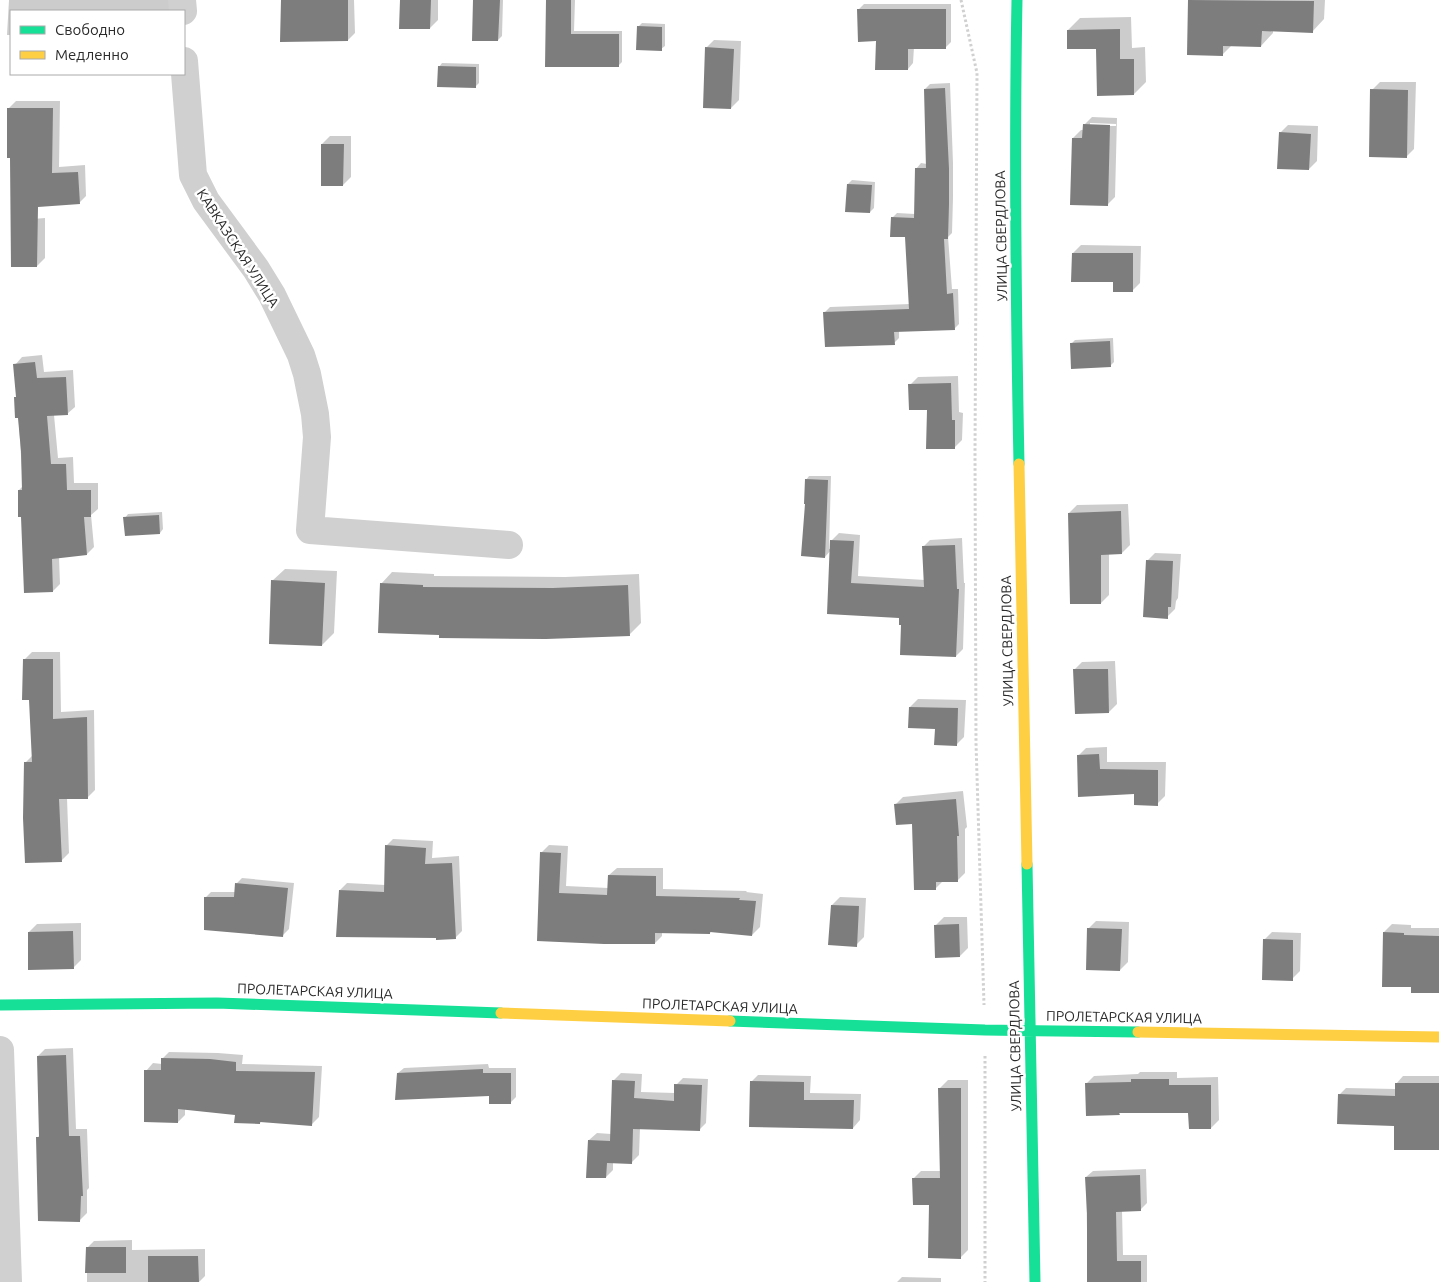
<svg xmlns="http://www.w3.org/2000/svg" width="1439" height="1282" viewBox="0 0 1439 1282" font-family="Ubuntu,sans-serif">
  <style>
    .shadow { fill: #0003; fill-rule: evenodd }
    .building { fill: #7d7d7d }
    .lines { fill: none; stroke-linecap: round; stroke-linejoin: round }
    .path { stroke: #d0d0d0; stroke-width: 3; stroke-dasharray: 2.5 2.5; stroke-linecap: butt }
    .street { stroke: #d0d0d0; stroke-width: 28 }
    .fast { stroke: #16e098; stroke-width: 11 }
    .slow { stroke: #ffcf43; stroke-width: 11 }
    .labels { text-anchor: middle; stroke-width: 5; stroke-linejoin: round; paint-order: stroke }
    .street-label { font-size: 14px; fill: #2b2b2b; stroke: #fff }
  </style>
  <rect width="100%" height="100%" fill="#fff"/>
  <!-- shadow -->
  <path class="shadow" d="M9,0H174L175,11H11V35H7Z
    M282,0H354L355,33L348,40Z
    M401,0H438V20L430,28Z
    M474,0H503L502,36L498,40Z
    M547,0H575L574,31H622V62L618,66H547Z
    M1190,0H1325L1324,19L1312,32L1273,30V33L1261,46L1232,45L1222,55L1188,53Z
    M864,4H951V42L946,47H914L913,63L908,69L877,40L859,9Z
    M1131,17L1132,48L1145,47L1146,82L1134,94L1097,48L1068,30L1080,18Z
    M642,23L665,24V46L661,49L638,27Z
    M714,40L741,41L739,100L731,108L706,48Z
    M442,63L479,64V83L475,87L439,67Z
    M1380,82H1416L1414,149L1406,157L1372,90Z
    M950,83L953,163V198L952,233L948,237L952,289H958L959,324L954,329L899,330V338L894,343L825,312L830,307L910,304L906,236L892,218L897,213L915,214L916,169L921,163L927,164L925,89L930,84Z
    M16,101H60L59,167L85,165L86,196L79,203L57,204L8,109Z
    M1092,117L1117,118L1115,197L1107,205L1073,138L1081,130H1084V125ZM1090,123L1116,124V126H1090Z
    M1288,125L1318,126L1317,161L1309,169L1280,133Z
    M330,136H351V177L343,185L322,144Z
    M852,180L875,182L874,208L870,212L848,184Z
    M45,218V258L37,266L20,220Z
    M1081,245L1141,246L1140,283L1132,291L1114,281L1073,253Z
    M1113,338L1114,362L1110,366L1072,343L1075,340Z
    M42,355L44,372L73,370L75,407L67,414L54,415L58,458L73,457L74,483H98V509L91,515L94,547L87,554L59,557L60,584L53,591L23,516L19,490L23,486L15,365L22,357Z
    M958,376L959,412L963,413L962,440L954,448L928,408L910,385L918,377Z
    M809,476H831L829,549H831L832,540L839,533L860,535L858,576L925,580L923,547L930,540L962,538L964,583H965L963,649L956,656L902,624L900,617L828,613L831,550L825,557L807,503L806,480Z
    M1128,504L1130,545L1122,553L1109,554V595L1101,603L1069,513L1077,505Z
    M162,512L163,529L160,533L125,518L128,514Z
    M1155,553L1181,554L1178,598L1176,601L1175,609L1167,617L1147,561Z
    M285,569L337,571L334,633L322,645L272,581Z
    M392,572L434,574V576L565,577L639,574L641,623L630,634L440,633L381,584Z
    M32,652H60L61,712L94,710L95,790L87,798H67L69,853L61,861L25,763L33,755L30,698L24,660Z
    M1115,661L1117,704L1109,712L1074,670L1082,662Z
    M918,699L966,700L964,737L956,745L910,707Z
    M1107,747V762H1166L1165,796L1157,804L1135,793L1078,756L1086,748Z
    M963,791L967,827L965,829V873L957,881H943L935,889L913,822L895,805L903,797Z
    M393,839L433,841L432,858L459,856L462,931L455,938L340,890L347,883L385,885L386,846Z
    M549,845L568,846L566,886L608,888L609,875L617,868H663V889L747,891L746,892L763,894L760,927L752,935L712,931L710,933L662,932V936L655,943L538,940L541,853Z
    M242,878L294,883L289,929L283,935L205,898L211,892H236V884Z
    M840,897L866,898L864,937L856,945L832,905Z
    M944,917H967L968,948L960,956L936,925Z
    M1096,921L1129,922L1128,962L1120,970L1088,929Z
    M81,923V960L73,968L29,932L37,924Z
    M1392,924L1411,925V928H1439V992L1413,986L1384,932Z
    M1272,932L1301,933L1300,971L1292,979L1264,940Z
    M73,1048L76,1129H87L89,1188L87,1190V1213L79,1221L37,1138L41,1134L38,1056L45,1049Z
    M169,1052L218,1053L243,1055L242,1064L322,1066L319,1117L312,1124L262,1121L260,1123L236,1114L185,1109V1115L178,1122L146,1071L153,1063L162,1064V1059Z
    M488,1064L489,1068H516V1097L510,1103L490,1095L398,1073L404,1068Z
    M1140,1072H1177V1078L1218,1077L1219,1120L1211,1128L1190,1112H1121L1119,1114L1086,1084L1094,1076L1138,1074Z
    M621,1073L642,1074L641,1092L675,1093L676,1085L683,1078L708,1079L706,1123L699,1130L640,1128L639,1155L631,1163L613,1162V1170L606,1177L589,1140L597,1133L611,1134L614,1080Z
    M758,1075L811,1076L810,1093L861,1094L860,1120L853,1128L751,1082Z
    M1403,1076H1439V1148L1339,1095L1346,1088L1396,1089V1084Z
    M948,1080H968V1250L960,1258L931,1204L913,1179L921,1171H941L940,1088Z
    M1146,1169L1147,1203L1140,1210H1122L1123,1255H1147V1282H1088L1086,1177L1093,1171Z
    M132,1240V1250L205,1249V1276L199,1282H87V1248L94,1241Z
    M902,1277L941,1278V1282H897Z"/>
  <!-- building -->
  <path class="building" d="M281,0H348V41L280,42Z
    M400,0H431L430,29H399Z
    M473,0H500L498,41H472Z
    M546,0H571V34H619V67H545Z
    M1188,0L1314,1L1313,33L1262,31L1261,47L1223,46V56L1187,55Z
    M857,9H946V49H908V70H875L876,41L858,42Z
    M637,26L662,27V51L636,50Z
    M1120,29V59H1134V95L1097,96L1096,49H1067V30Z
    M705,47L734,49L731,109L703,108Z
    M438,66L476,67V88L437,87Z
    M945,88L949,169V204L948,239H944L947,294L953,293L955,330L894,332L895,345L825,347L823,312L909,309L905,237H890L891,217L914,218L915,168H926L924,89Z
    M1370,89L1408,90L1407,158L1369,157Z
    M7,108H53L52,173L78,172L80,204L38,207L37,267H11L10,158H7Z
    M1083,124L1110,125L1108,206L1070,205L1072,138H1082Z
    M1279,132L1311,134L1309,170L1277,169Z
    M321,144H344L343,186H321Z
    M847,184L872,185L870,213L845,212Z
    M1072,253H1133V292H1113V282H1071Z
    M1110,341L1111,367L1071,369L1070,343Z
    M35,362L37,378L66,377L68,415L47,416L51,464H66L67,490H91V517H84L87,555L52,559L53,592L24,593L21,517H18V490H22L21,451L18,418H15L14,397H16L13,364Z
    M951,383L952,420H955V449H926L927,410H909L908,384Z
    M805,479L828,480L825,558L801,556L805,504H804Z
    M1121,511L1122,554L1101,555V604H1070L1068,513Z
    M159,515L160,534L125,536L123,517Z
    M830,540L854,541L851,583L924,587L922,546L955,545L957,589H959L956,657L900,655L901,625H899V618L827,614Z
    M1146,560L1173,561L1171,607H1168V619L1143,617Z
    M271,580L325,583L322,646L269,644Z
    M380,583L423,585V587L553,588L628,585L630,636L546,639L439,638V635L378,633Z
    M23,659H53V719L87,717L88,799H59L62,862L25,863L23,818L24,762H32L29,700H22Z
    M1073,669H1108L1109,713L1075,714Z
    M909,707L958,708L957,746L934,745L935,729L908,728Z
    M1099,754L1100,769L1158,770V806L1134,805V794L1078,797L1077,755Z
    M956,799L959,836H957L958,882H936V890H914L912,824L896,825L894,804Z
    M385,845L426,848L425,864L452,863L456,939L436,940V938L336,937L339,890L384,892Z
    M540,852L561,853L559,893L607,895L608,875L656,876V896L740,898L739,900L756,901L752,936L710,932V934L655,933V944H604L537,941Z
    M235,883L288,888L283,937L204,930V897H234Z
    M831,905L859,906L857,947L828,945Z
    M959,924L960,957L935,958L934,925Z
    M1087,928L1122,929L1120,971L1086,970Z
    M73,931L74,969L28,970V932Z
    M1383,932L1404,933V935L1439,936V993H1411V987H1382Z
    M1263,939L1293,940V981L1262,980Z
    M66,1055L69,1136H80L83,1196H81L80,1222L38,1221L36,1137H39L37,1056Z
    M161,1058L210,1059L236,1062V1071L315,1072L312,1126L260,1122V1124L234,1123L235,1115L178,1109V1123L144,1122V1070H161Z
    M483,1069V1073H511V1104H489V1096L395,1100L397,1073Z
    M1131,1079H1169V1085H1211V1129H1189L1188,1113H1119L1120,1115L1086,1116L1085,1083L1131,1082Z
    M612,1080L635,1081L634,1098L674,1101V1084L702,1085L700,1131L633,1129L632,1164L607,1163L606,1178H586L588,1140L610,1141Z
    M750,1081L804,1082V1100H854L853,1129L749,1127Z
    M1395,1083H1439V1150H1394V1126L1337,1124L1338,1094L1395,1096Z
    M938,1088H961V1259L928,1258L929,1205H913L912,1178H940Z
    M1140,1175L1141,1211L1116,1212L1117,1261H1141V1282H1087V1213L1085,1177Z
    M86,1247H126V1273H85Z
    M148,1256H198L199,1282H148Z"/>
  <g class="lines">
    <!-- path -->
    <path class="path" d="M961,0L977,73L975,453L976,743L984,1005
      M985,1056V1282"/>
    <!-- street -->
    <path class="street" d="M182,0L183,11
      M184,61L193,175L206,201L256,269L272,295L301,355L307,374L315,414L317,437L310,530L509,545
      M0,1050L8,1282"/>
    <!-- fast -->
    <path class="fast" d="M1017,0C1014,155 1016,310 1019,464
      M1027,864L1035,1282
      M0,1005L217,1003L501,1013
      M730,1021L985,1030L1138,1032"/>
    <!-- slow -->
    <path class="slow" d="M1019,464L1027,864
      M501,1013L730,1021
      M1138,1032L1439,1037"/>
  </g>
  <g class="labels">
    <!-- street labels -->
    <g class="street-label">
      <text transform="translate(1001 236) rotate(-91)" y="5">УЛИЦА СВЕРДЛОВА</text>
      <text transform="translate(238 248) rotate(57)" y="5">КАВКАЗСКАЯ УЛИЦА</text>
      <text transform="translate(1007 641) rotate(-91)" y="5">УЛИЦА СВЕРДЛОВА</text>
      <text transform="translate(315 991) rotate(2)" y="5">ПРОЛЕТАРСКАЯ УЛИЦА</text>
      <text transform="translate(720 1006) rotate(2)" y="5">ПРОЛЕТАРСКАЯ УЛИЦА</text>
      <text transform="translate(1124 1017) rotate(1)" y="5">ПРОЛЕТАРСКАЯ УЛИЦА</text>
      <text transform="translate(1015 1046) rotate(-91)" y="5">УЛИЦА СВЕРДЛОВА</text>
    </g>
  </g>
  <!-- legend -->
  <rect x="10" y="10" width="175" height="65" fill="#ffffff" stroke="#aaaaaa"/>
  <rect x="20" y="26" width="25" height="8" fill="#16e098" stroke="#aaaaaa"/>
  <text x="55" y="35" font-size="15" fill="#2b2b2b">Свободно</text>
  <rect x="20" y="51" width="25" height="8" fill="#ffcf43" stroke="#aaaaaa"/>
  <text x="55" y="60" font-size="15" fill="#2b2b2b">Медленно</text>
</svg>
